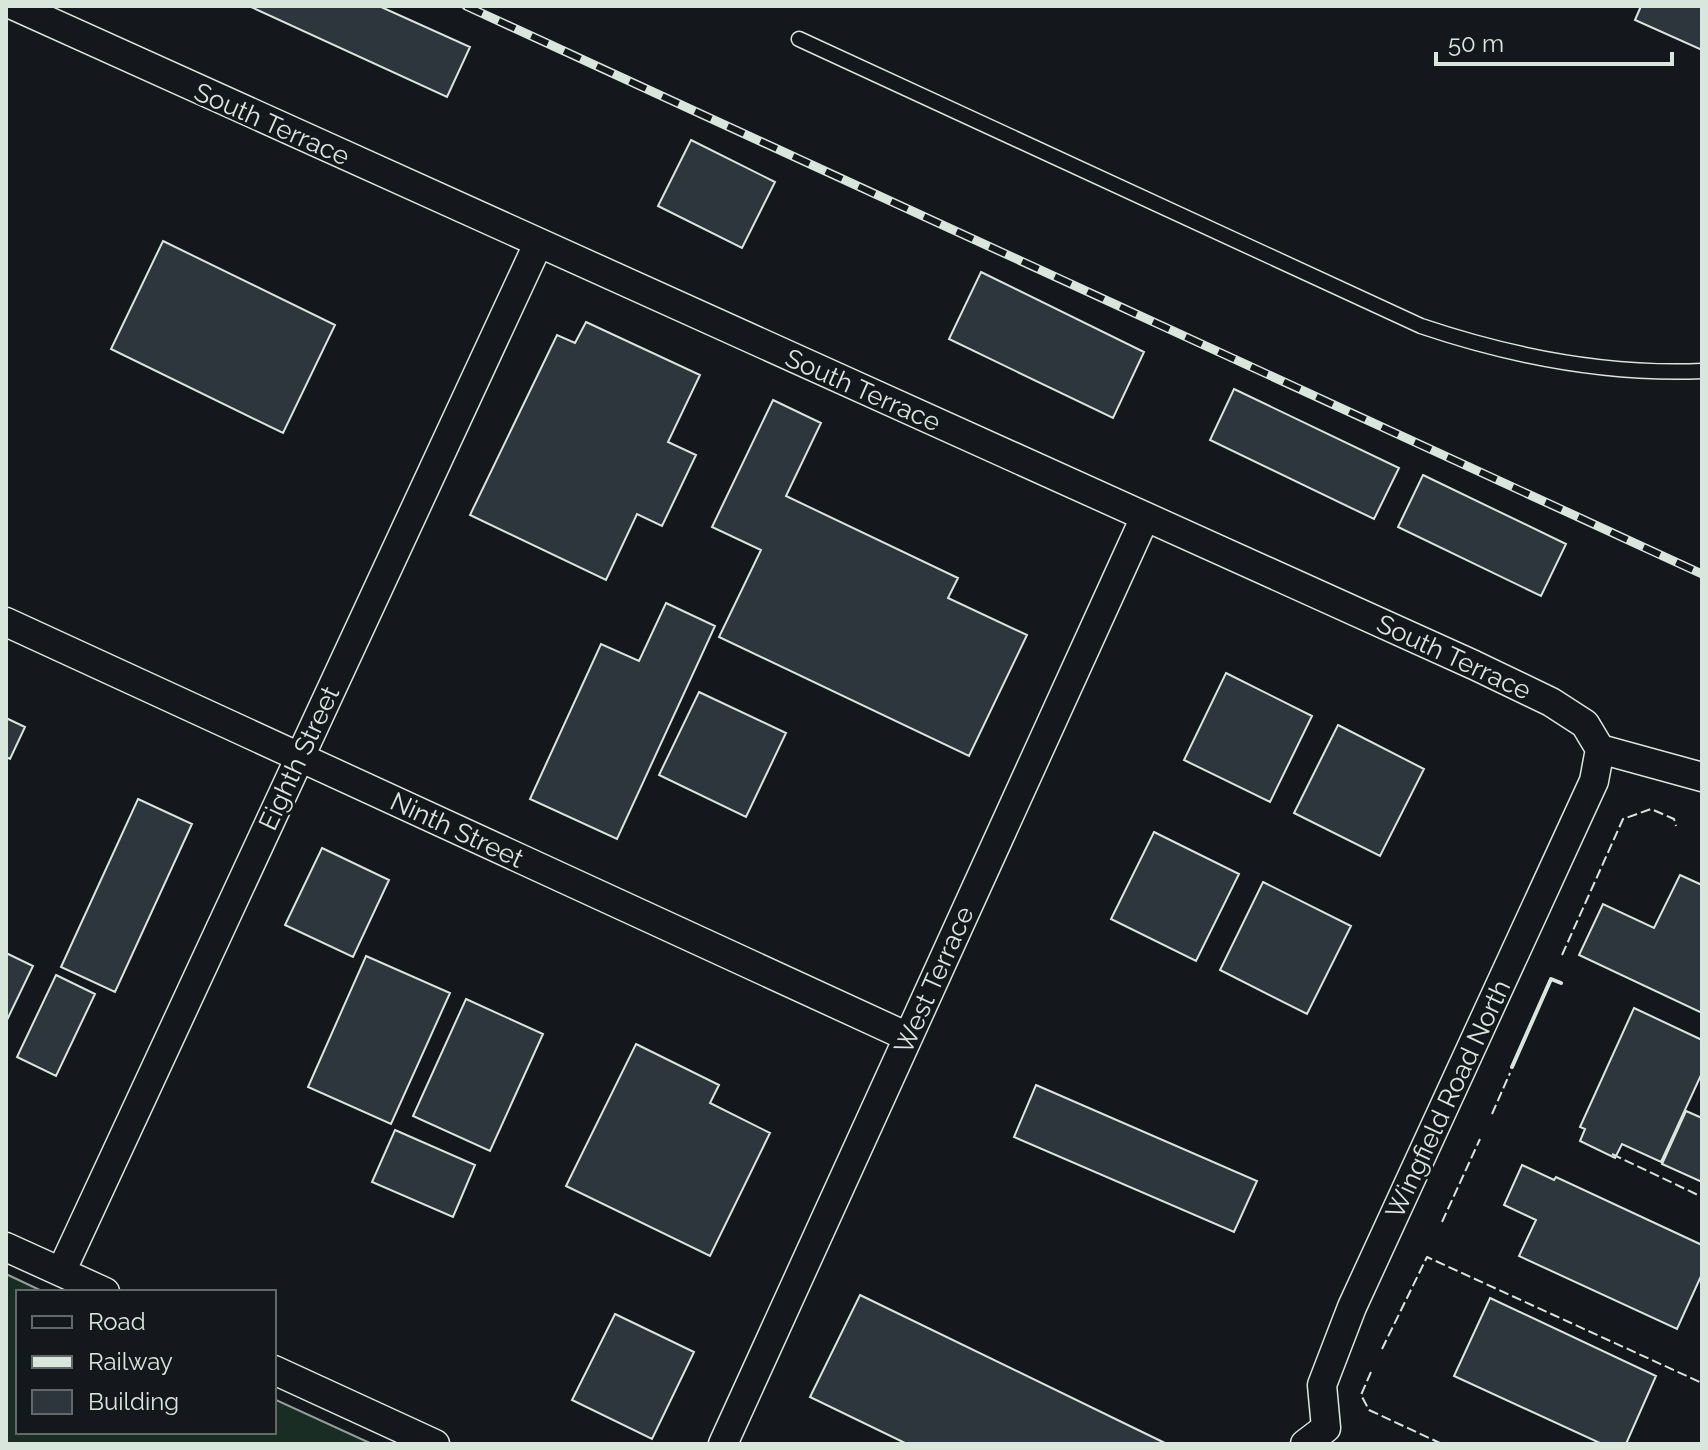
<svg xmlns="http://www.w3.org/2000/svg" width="1708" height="1450" viewBox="0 0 1708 1450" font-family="Raleway,sans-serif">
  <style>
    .green { fill: #1a2d24; stroke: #939e99; stroke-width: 2 }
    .building { fill: #2c363c; stroke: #d8e6dc; stroke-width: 2 }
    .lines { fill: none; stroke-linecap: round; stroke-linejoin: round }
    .service-casing { stroke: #d8e6dc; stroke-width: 17 }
    .minor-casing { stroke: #d8e6dc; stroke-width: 31 }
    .service { stroke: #14181c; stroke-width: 14 }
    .minor { stroke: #14181c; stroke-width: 28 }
    .rail-casing { stroke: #d8e6dc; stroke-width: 9 }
    .rail { stroke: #14181c; stroke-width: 6; stroke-dasharray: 18; stroke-linecap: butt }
    .fence { stroke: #d8e6dc; stroke-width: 2; stroke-dasharray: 10 4; stroke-linecap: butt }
    .wall { stroke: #d8e6dc; stroke-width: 4 }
    .labels { text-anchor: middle; stroke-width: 6; stroke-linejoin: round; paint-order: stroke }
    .street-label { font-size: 26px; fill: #d8e6dc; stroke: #14181c }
  </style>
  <rect width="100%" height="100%" fill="#14181c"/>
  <!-- green -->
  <path class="green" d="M6,1274L44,1292H18V1432H274V1399L372,1444H6Z"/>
  <!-- building -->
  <path class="building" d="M249,6H379L470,47L447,97Z
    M1641,6H1702V50L1635,20Z
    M691,140L775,182L742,248L658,206Z
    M163,241L335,325L283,433L111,349Z
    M981,272L1144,352L1113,418L949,339Z
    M586,322L700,375L668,442L696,455L662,526L637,514L606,580L470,515L557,335L575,343Z
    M1234,389L1399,468L1374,519L1210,440Z
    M773,400L821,423L786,496L958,578L948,598L1027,635L969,756L719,637L761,550L712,527Z
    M1423,475L1566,544L1541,596L1398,527Z
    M666,603L715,626L617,839L530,799L601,644L639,661Z
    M1226,673L1312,716L1270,802L1184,760Z
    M699,692L786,733L746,817L659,775Z
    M6,718L25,727L10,759L6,757Z
    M1338,725L1424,769L1380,856L1294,813Z
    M138,799L192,824L115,992L61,967Z
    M1154,832L1239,874L1196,961L1111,919Z
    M322,848L389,880L353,957L285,925Z
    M1680,875L1702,885V1013L1579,955L1603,904L1654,928Z
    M1263,882L1351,926L1307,1014L1220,970Z
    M6,953L33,966L6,1022Z
    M366,956L450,993L391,1124L308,1087Z
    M56,975L95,994L56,1076L17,1057Z
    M466,999L543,1034L490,1151L413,1116Z
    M1634,1008L1702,1040V1073L1661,1162L1622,1144L1615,1158L1580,1141L1585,1129L1580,1127Z
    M636,1044L719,1085L710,1103L770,1133L710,1256L566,1186Z
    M1036,1085L1257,1181L1234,1232L1014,1137Z
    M1686,1111L1702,1118V1182L1662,1164Z
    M395,1130L475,1165L453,1217L372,1182Z
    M1522,1165L1554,1180L1556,1177L1702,1245V1274L1677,1329L1519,1256L1536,1220L1504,1205Z
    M860,1295L1134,1428L1167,1444H907L810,1397Z
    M1490,1298L1656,1376L1626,1444H1602L1454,1376Z
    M615,1314L694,1352L652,1439L572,1400Z"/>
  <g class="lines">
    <defs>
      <path id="service" d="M799,39L1421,326C1510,356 1607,375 1702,371"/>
      <path id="minor" d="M15,6L1474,665L1551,702L1585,724L1600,749L1702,777
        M6,622L908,1037
        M6,1247L105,1292
        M61,1272L538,244
        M274,1370L435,1444
        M723,1444L1145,517
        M1305,1444L1326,1428L1322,1385L1352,1307L1594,781L1600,749"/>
    </defs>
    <!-- service casing -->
    <use href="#service" class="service-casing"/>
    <!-- minor casing -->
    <use href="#minor" class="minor-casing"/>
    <!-- service -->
    <use href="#service" class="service"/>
    <!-- minor -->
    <use href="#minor" class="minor"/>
    <defs>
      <path id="rail" d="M466,6L1702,574"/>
    </defs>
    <!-- rail casing -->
    <use href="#rail" class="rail-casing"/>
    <!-- rail -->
    <use href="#rail" class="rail"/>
    <!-- fence -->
    <path class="fence" d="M1562,955L1623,819L1651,809L1674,819L1676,826
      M1492,1114L1510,1073
      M1612,1154L1702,1197
      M1442,1222L1480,1139
      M1382,1349L1427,1257L1702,1383
      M1371,1372L1361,1395L1369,1410L1442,1444"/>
    <!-- wall -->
    <path class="wall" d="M1512,1067L1551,979L1561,983"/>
  </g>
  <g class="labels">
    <!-- street labels -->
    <g class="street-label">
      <text transform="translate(272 124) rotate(24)" y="9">South Terrace</text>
      <text transform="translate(863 390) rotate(24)" y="9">South Terrace</text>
      <text transform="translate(1454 657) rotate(25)" y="9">South Terrace</text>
      <text transform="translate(299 758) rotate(-65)" y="9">Eighth Street</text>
      <text transform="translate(457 830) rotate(25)" y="9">Ninth Street</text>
      <text transform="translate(934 980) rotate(-66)" y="9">West Terrace</text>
      <text transform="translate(1448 1099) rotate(-65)" y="9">Wingfield Road North</text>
    </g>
  </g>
  <!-- border -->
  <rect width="1708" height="1450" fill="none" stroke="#d8e6dc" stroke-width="16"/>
  <!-- legend -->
  <rect x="16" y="1290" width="260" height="144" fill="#14181c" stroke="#626a69" stroke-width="2"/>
  <rect x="32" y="1316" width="40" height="12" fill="#14181c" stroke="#626a69" stroke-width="2"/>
  <text x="88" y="1330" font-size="24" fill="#d8e6dc">Road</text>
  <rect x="32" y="1356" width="40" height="12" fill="#d8e6dc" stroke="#626a69" stroke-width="2"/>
  <text x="88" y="1370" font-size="24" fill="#d8e6dc">Railway</text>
  <rect x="32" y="1390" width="40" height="24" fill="#2c363c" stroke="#626a69" stroke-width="2"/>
  <text x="88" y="1410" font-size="24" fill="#d8e6dc">Building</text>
  <!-- scale -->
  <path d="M1436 52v12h236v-12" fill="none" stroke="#d8e6dc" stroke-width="4"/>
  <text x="1448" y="52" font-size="24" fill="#d8e6dc" stroke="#14181c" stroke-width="6" paint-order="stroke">50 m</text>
</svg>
